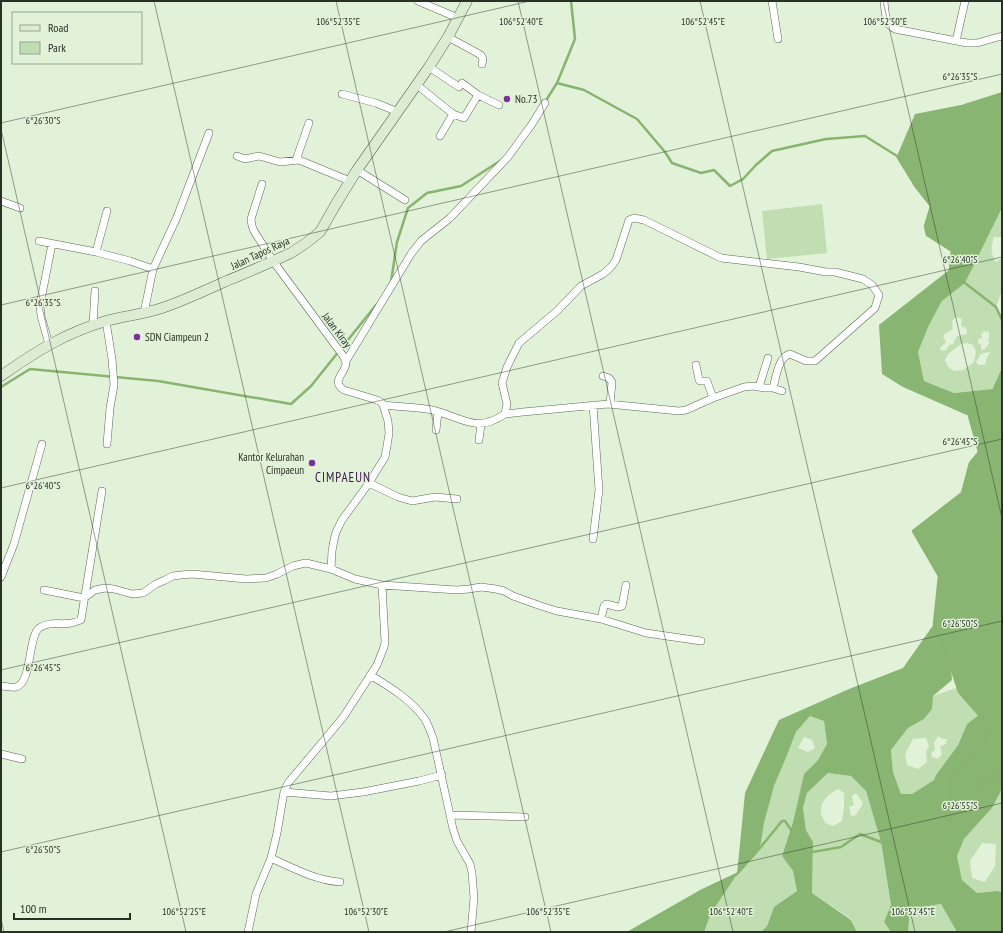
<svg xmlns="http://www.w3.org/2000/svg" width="1003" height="933" viewBox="0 0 1003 933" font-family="'PT Sans Narrow',sans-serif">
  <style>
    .green { fill: #c0deb1; fill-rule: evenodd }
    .forest { fill: #89b572; fill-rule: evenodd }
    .water { fill: #88b470 }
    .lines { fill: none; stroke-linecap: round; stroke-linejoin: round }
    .stream { stroke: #88b470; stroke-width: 2.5 }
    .minor-casing { stroke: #5a6953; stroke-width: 8 }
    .secondary-casing { stroke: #5a6953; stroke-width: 11 }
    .minor { stroke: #fff; stroke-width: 7 }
    .secondary { stroke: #dcecd3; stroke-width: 10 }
    .ticks { fill: none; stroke: #293026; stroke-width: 1; stroke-opacity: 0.45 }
    .poi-dot { fill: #7e2d9d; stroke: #e1f2d9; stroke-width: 1.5 }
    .labels { text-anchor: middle; stroke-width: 3; stroke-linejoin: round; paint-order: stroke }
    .poi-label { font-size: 11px; fill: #293026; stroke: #e1f2d9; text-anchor: start }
    .street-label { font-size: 11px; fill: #293026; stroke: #e1f2d9 }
    .quarter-label { font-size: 13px; letter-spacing: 1px; fill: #3b144a; stroke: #e1f2d9 }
    .ticks-label { font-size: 10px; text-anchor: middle; fill: #293026; stroke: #e1f2d9; stroke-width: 3; stroke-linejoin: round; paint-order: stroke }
  </style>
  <rect width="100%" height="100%" fill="#e1f2d9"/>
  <!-- green -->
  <path class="green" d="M822,204L827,253L767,259L762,211Z
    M1002,208V217L1001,219L1002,226V239L1001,237H994C991,248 990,252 996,262L1002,258V256V291L996,307L1002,320V371L994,389L954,393L924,381L918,352L929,325L942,301L965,283ZM957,317L962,319L961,326L966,328L967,334L957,336L953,344L949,345L946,350L941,351L940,348L946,342L943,336L946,333L953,329L952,321ZM984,331L989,332V337L988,340L990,342L985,349L981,350V345L978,342V339L982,338L981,335ZM967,343L973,345L976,352L974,362L963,370L955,371L949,368L945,360L948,354L961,344ZM990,352L986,360V364L982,365H978L976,362C983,353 977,354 990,352Z
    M1002,462V700L967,724L958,745L936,775L934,780L912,794H901L893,772L891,750L908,728L924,719L933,696L962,686ZM938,736L943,739H947L946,744L940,746L942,754L938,759L932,757L931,753L935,750L934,743ZM926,738L929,746L926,752L927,762L918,769L907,765L905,754L913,739Z
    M810,716L824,721L827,744L818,760L804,774L793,822L782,856L793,871L797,891L774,907L767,926L761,932H704L711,913L730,885L737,874L760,848L764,823L774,786L785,760L796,732ZM804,737L812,740L815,748L808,752L798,748Z
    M828,773L851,776L866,791L881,842L891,905L884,922L891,932H857L851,919L812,893L813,842L806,830L803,808L807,793ZM838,789L844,793V808L842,821L833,826L825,823C824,820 822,817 821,814C819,802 829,794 838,789ZM856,793L863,803C861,808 858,810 856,815L851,816L849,807L854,805L852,796Z
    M1002,789V892L997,891L977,893L962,880L957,856L964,839L992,808ZM982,843L996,844L995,866L985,882L972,878L970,861Z
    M941,904L957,932H908L910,909Z"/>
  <!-- forest -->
  <path class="forest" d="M1002,92V208L965,283L942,301L929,325L918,352L924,381L954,393L993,389L1002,371V789L992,808L964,839L957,856L962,880L977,893L997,891L1002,892V932H957L941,904L910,909L908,932H891L884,922L891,905L881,842L866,791L851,776L828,773L807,793L803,808L806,830L813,842L812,893L851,920L857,932H761L767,926L774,907L797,891L793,871L782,856L793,822L804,774L818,760L827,744L824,721L810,716L796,732L785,760L774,786L764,823L760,848L737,874L730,885L711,913L704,932H629L699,892L737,874L745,793L779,720L849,689L903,668L934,624L939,576L913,531L962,493L970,463L979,452L969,416L903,387L882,374L879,325L949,270L952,251L927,235L925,226L930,206L916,187L897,156L915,114L961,105ZM951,666L959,692L979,715L967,724L958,745L936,775L934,780L912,794H901L893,772L891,750L908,728L924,719L932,709L933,696L952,680Z"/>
  <!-- water -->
  <path class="water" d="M999,768L998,776L996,783L980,790L977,781Z"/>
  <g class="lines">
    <!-- stream -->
    <path class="stream" d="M557,83L584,90L637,119L665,152L672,163L701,173L714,170L730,186L743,179L756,165L772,151L826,139L865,136L897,156L916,187L931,206L925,226L927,235L952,251L950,270L965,283L996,307L1002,320
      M545,102L557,83L575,39L571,1
      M391,282L397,242L408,208L427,193L461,186L503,159
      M1,387L30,369L158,381L291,404L311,386L376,305
      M629,932L699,892L737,874L760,848L782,821H785L807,853L841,847L860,834L881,842L923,841L951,822V776L980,747L993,726L979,715L959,692L950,664L934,624L939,576L913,531L962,493L970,463L979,452L969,416L994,389L1002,371"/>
    <defs>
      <path id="minor" d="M418,1L458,18
        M772,1L778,39
        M884,1C885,11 885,25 895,29L967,43H977L1002,36
        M448,37L481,55L483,59L482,64
        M956,41L965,1
        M429,67L459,87L462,83L478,95L499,105
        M417,85L453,114L440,136
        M342,94L376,103L398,112
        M453,114L464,118L478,95
        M237,156L245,159L259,156L280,162L299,160L350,181
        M296,160L309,123
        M357,170L405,200
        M262,184L251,219L252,226L254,231L273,261L344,357C344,359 346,361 346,363C346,373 330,381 344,390L377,400L381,402L383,405L388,421L389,433L387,446L385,457L369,483L342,520L336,532L334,540L332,551L331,569
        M1,201L20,208
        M39,241L96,252L130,261L153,269
        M96,252L107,211
        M144,313L153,269L177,217L209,133
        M106,321L112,359L114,385L110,408L107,444
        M93,325L95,291
        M49,344L41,316L40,305L52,244
        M346,361L411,254L421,241L450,218L508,157L532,124L545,103
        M696,365L699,380L700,381H707L713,398
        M603,376L609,378L612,382L610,404
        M759,387L768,358
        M383,405C398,407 418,407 432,410C462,417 475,434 505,414L523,412L608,404L679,411L686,410L713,398L744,387L753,386L765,388H773L782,391
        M593,405L599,490L593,539
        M505,414L507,404L502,383L507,367L519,343L557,311L581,286L603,274L611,267L616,260L629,220L634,218L644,220L721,258L799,267L826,272H835L863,279L872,285L879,295L875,308L815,361H806L790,354C778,357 776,378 773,388
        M436,430L438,412
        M479,440L481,424
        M369,483L398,497L412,501L435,497L457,499
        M1,577L14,544L42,444
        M44,590L84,598L95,590L105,588L114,589L132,594L143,593L156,584L165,580L173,576L181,575L192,574L246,579L266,578L277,574L293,566L301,564L306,563L331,569L355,579L382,585L457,590L469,589L481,587L496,589L504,591L513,596L541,606L557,611L601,619L646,633L701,641
        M601,619L604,606L606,604L618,607L622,606L626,585
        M370,675C390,687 410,699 424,718C428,723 430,731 433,738L450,815L525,817
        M1,686C6,686 11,688 16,687C32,683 28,637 39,628C49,621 61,625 72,623C75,622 78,621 81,620L102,491
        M1,754L22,759
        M284,792L331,796L363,792L419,781L442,775
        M450,815L453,829L457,841L470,864L472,873L474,898L471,932
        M271,858C293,868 315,880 340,882
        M248,932L256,894L271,858L277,833L284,792L288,783L325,739L344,716L377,665L384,647L385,642L382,585"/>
      <path id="secondary" d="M1,376C35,352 65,333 106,321C124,316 144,314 162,308C183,301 204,291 224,282C247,273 269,263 291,253L306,243L320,232L336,204L357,170L429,67L448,37L467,1"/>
    </defs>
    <!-- minor casing -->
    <use href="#minor" class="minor-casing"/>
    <!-- secondary casing -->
    <use href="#secondary" class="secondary-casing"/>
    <!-- minor -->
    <use href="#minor" class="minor"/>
    <!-- secondary -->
    <use href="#secondary" class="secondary"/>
  </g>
  <!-- ticks -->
  <path class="ticks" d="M154,1L369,932M336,1L551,932M518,1L733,932M700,1L915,932M883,1L1002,518M1,123L530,1M1,129L186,932M1,305L1002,74M1,488L1002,257M1,670L1002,439M1,852L1002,621M1,919L4,932M444,932L1002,803"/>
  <!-- markers -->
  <g class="poi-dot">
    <circle cx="507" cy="99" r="4"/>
    <circle cx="137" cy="337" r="4"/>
    <circle cx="312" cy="463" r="4"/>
  </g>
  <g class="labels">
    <!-- poi labels -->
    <g class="poi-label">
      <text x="515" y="103">No.73</text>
      <text x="145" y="341">SDN Ciampeun 2</text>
      <text x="304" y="461" text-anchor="end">Kantor Kelurahan<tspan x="304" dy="13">Cimpaeun</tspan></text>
    </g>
    <!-- street labels -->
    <g class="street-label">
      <text transform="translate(260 253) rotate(-25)" y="4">Jalan Tapos Raya</text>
      <text transform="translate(337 330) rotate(53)" y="4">Jalan Kiray</text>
    </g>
    <!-- quarter labels -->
    <g class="quarter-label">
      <text x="343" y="482">CIMPAEUN</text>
    </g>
  </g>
  <g class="ticks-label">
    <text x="338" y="25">106°52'35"E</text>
    <text x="521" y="25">106°52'40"E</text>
    <text x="703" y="25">106°52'45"E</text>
    <text x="885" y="25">106°52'50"E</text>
    <text x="960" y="80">6°26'35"S</text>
    <text x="43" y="124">6°26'30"S</text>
    <text x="960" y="263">6°26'40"S</text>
    <text x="43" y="306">6°26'35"S</text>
    <text x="960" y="445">6°26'45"S</text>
    <text x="43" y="489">6°26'40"S</text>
    <text x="960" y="627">6°26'50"S</text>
    <text x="43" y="671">6°26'45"S</text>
    <text x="960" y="809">6°26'55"S</text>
    <text x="43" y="853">6°26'50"S</text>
    <text x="184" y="915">106°52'25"E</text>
    <text x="366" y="915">106°52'30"E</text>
    <text x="548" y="915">106°52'35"E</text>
    <text x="731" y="915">106°52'40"E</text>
    <text x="913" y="915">106°52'45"E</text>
  </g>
  <!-- border -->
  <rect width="1003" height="933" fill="none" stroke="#293026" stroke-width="4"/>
  <!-- legend -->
  <rect x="12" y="12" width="130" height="52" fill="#e1f2d9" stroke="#97a491"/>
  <rect x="20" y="25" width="20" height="6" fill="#dcecd3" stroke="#97a491"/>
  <text x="48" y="32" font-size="12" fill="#293026">Road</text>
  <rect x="20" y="42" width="20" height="12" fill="#c0deb1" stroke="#97a491"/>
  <text x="48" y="52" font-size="12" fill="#293026">Park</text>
  <!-- scale -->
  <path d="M14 913v6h116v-6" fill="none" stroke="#293026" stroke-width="2"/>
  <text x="20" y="913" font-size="12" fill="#293026" stroke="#e1f2d9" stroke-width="3" paint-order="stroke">100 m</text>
</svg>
